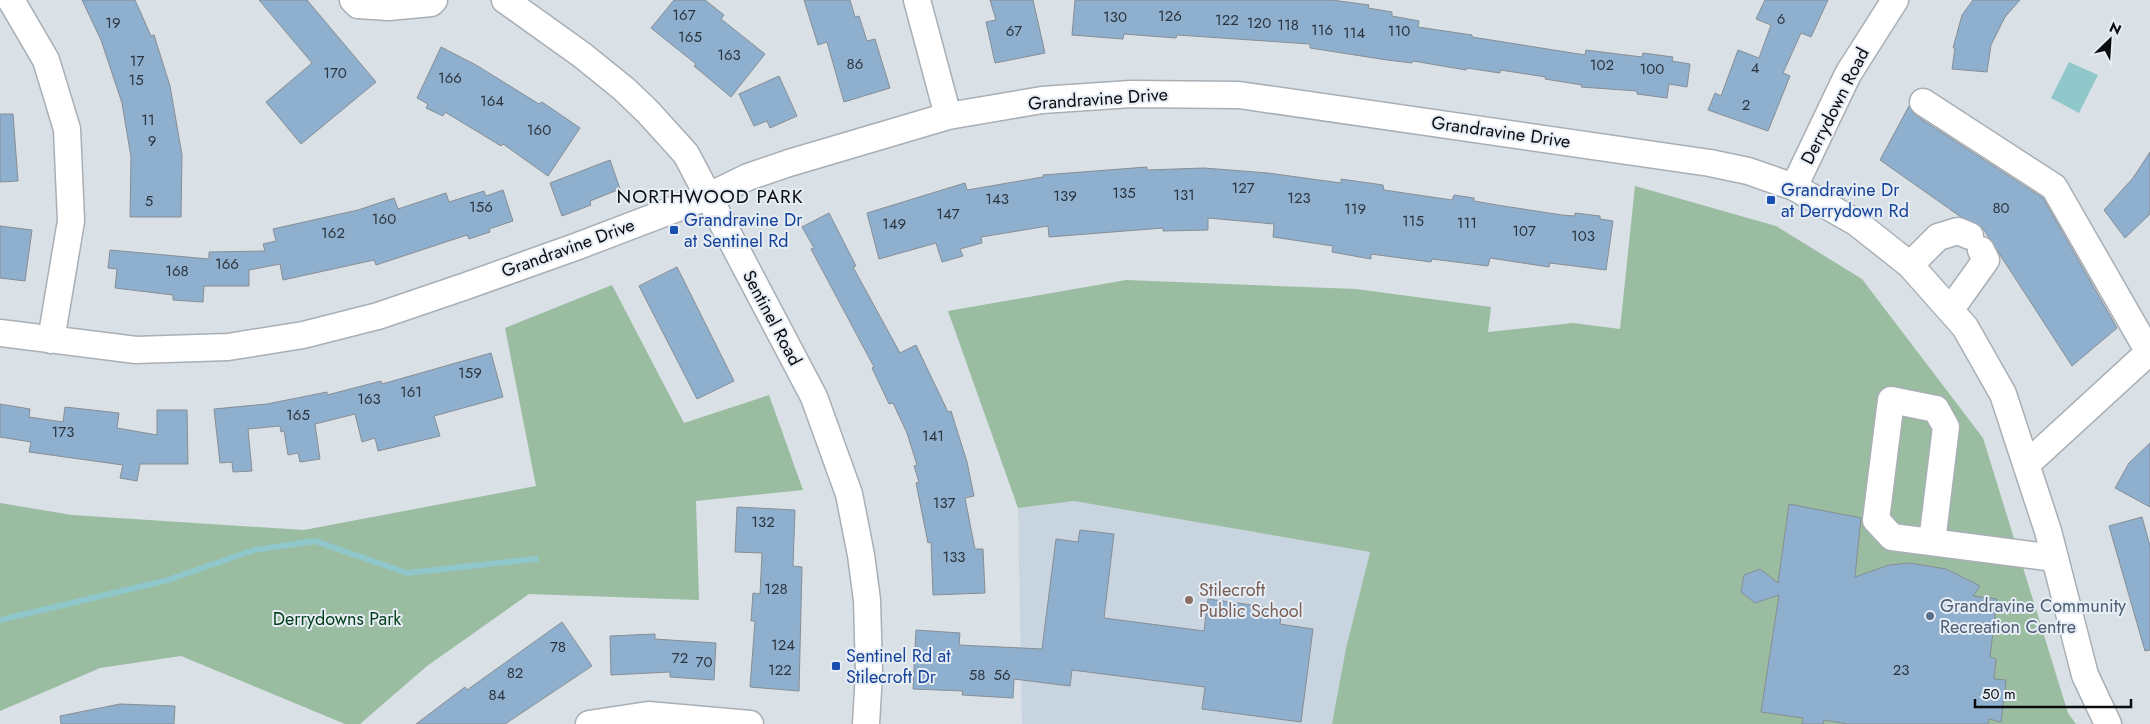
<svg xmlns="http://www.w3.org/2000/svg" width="2150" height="724" viewBox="0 0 2150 724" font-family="Jost,sans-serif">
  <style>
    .built { fill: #c8d4e0 }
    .green { fill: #9abca0 }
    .water { fill: #90c7cb }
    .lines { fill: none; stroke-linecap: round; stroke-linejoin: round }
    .stream { stroke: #90c7cb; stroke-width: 6 }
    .building { fill: #8fafce; stroke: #878e94 }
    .minor-casing { stroke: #a8afb5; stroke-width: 29 }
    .minor { stroke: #fff; stroke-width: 26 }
    .transit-dot { fill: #1a4fb4; stroke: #e6edf4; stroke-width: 2 }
    .education-dot { fill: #8d6e63; stroke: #e6edf4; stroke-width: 2 }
    .service-dot { fill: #5c6f8a; stroke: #e6edf4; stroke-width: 2 }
    .labels { text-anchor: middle; stroke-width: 4; stroke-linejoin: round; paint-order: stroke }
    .number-label { font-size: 15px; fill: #2b353f }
    .street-label { font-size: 18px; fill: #0a0c0f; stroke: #e6edf4 }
    .transit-label { font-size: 18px; fill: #164399; stroke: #e6edf4; text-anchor: start }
    .education-label { font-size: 18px; fill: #785e54; stroke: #e6edf4; text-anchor: start }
    .service-label { font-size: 18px; fill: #4e5e75; stroke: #e6edf4; text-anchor: start }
    .park-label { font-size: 18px; fill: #023f19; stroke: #e6edf4 }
    .neighbourhood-label { font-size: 19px; letter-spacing: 1px; fill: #0a0c0f; stroke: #e6edf4 }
  </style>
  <rect width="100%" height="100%" fill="#d9e0e6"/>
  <!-- built -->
  <path class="built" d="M1074,501L1370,552L1346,648L1332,724H1022L1018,508Z"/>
  <!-- green -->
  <path class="green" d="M1635,186L1776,226L1862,279L1983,438L2068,713L2076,724H1332L1346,648L1370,552L1074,501L1018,508L948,311L1126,280L1356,289L1491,307L1488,332L1573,323L1620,329Z
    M612,285L684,423L769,395L803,490L696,501L699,600L529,594L427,666L360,724H345L181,656L100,668L0,711V503L72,515L304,530L536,486L505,328Z"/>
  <!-- water -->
  <path class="water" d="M2069,62L2098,75L2079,113L2051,98Z"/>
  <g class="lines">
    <!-- stream -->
    <path class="stream" d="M0,620L168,580L254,550L315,541L407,573L536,559"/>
  </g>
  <!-- building -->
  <path class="building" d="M82,0H135L151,36L154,35L170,86L182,155L181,217H130L131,157L122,103L101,40Z
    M259,0H307L376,82L301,144L266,102L312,63Z
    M674,0H705L724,15L721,19L765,54L731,97L694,66L696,64L651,28Z
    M804,0H850L855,17L859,16L867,41L875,39L890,88L844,102L827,42L818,45Z
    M990,0H1033L1045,53L995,63L986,22L996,20Z
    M1075,0H1332L1369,5L1368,8L1392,12V16L1419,21L1418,27L1472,35V37L1585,55L1586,50L1642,57L1643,53L1673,57L1672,61L1690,64L1687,87L1669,84L1667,98L1637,94V91L1581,87L1582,85L1545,79L1546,77L1500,70V73L1467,68L1466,70L1413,61L1412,63L1387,60L1310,48V44L1177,35L1176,38L1124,34L1123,39L1072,35Z
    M1765,0H1828L1811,37L1801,33L1783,73L1790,76L1768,131L1708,110L1715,93L1721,96L1738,50L1759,58L1771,25L1756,19Z
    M1973,0H2020L2005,17L1991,45L1987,72L1952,69L1955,48H1953L1962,15Z
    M441,47L476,65L539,104L542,102L580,128L548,176L503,144L501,146L445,112L443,116L426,108L428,104L417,98Z
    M779,76L797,116L770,128L767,121L754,126L739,94Z
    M1909,106L1915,115L2043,198L2117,328L2072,366L1982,227L1961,217L1880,160Z
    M0,114H13L18,181L0,182Z
    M2150,152V214L2125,238L2104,210L2133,178Z
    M610,160L620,189L590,201L591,205L562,216L550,183Z
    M1147,167V170L1204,168L1268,173L1341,183V179L1383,185L1384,190L1452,200L1454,195L1474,198V201L1497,205L1562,215L1575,216V213L1600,216V219L1613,221L1606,270L1550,263L1549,267L1490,258L1488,266L1432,259L1431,262L1371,254V259L1332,252L1333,246L1273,237L1274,224L1208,218V230L1163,231V228L1049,237L1048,226L981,237L982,243L960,249L963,256L942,262L936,243L879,259L867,213L965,183L967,190L1043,177V175Z
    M503,190L513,221L489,229L490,232L469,239L467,235L376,265L374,260L283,280L280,264L249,270V286H204L203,302L173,300V295L115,288L117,269L108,268L110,250L209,259V252L265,251L263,244L276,241L273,229L358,210L394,198L398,209L446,193L449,202L484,191L486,196Z
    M829,213L856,266L853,267L900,353L916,345L948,412L951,411L967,462L974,496L965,498L975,549H983L985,593L933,595L931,542L928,543L916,483L919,482L914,466L917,465L907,433L893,403L889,404L872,368L874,367L811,249L814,248L802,227Z
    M0,226L32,230L25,281L0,278Z
    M677,267L734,381L697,399L639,286Z
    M491,353L503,397L434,416L440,436L378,451L375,438L362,442L355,414L315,424L320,459L300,462L298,453L288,455L284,431L281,432L280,426L248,429L252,471L233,472L232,462L220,463L214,409L267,404L327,392V395L381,381L382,384Z
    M0,404L30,409L29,417L63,422L65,407L119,413L117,428L157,435V410H187L188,464H140L137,481L120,478L123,465L29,452L31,442L0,437Z
    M2150,443V507L2115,488L2129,463Z
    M1789,504L1861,518L1855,577L1889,565L1909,563L1946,569L1980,586L1973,596L1997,599L1990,657L1996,659L1994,679L2006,680L2001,722L1989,719L1988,724H1848L1824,720L1823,724H1802L1803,718L1761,712L1779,595L1755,603L1741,592L1744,575L1760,569L1778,583Z
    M737,507L795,510L793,566L802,567L799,691L750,687L755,621H751L753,593L760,594L762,553L735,552Z
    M2142,517L2150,546V650L2145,651L2109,526Z
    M1080,530L1114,534L1104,618L1204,631L1208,599L1282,609L1280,624L1313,629L1301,722L1202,709L1205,687L1072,670L1070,686L1014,679L1013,698L962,695L963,691L913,689L916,630L960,633L959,645L1042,649L1056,539L1078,542Z
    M562,622L592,666L505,724H416L465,687L467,690Z
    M655,634V639L716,643L714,680L670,677V672L611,675L610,636Z
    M120,704L175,706L174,724H61L60,716Z"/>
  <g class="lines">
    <defs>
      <path id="minor" d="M11,0L46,60L67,129L71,221L51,340
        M353,0L358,5L389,7L431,3L434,0
        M505,0L582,55L624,89L648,112L686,154L814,397L849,494L861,555L867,600L869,673L866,724
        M917,0L948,116
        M1923,102L2054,187L2150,354
        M1794,187L1848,74L1895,0
        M1910,265L1938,237L1958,231L1970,236
        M1951,309L1986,260L1981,250
        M0,333L136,350L228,347L303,335L378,316L466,286L578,246L709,196L748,177L789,163L948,116L1042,100L1131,94L1239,95L1710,163L1748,171L1794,187L1857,223L1910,265L1965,327L2003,394L2048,531L2085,675L2108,724
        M2027,464L2150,351
        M1932,542L1946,427L1936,409L1891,400L1876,520L1892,537L2055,558
        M589,724L648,715L750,724"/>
    </defs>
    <!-- minor casing -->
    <use href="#minor" class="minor-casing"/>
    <!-- minor -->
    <use href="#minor" class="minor"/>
  </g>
  <!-- markers -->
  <g class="transit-dot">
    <rect x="1766" y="195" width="10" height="10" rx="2.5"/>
    <rect x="669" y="225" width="10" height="10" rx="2.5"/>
    <rect x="831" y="661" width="10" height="10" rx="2.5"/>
  </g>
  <circle class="education-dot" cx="1189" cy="600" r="5"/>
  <circle class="service-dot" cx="1930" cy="616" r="5"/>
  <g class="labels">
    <!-- number labels -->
    <g class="number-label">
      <text x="684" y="20">167</text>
      <text x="1170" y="21">126</text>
      <text x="1115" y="22">130</text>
      <text x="1781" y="24">6</text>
      <text x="1227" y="25">122</text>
      <text x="113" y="28">19</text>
      <text x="1259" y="28">120</text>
      <text x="1288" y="30">118</text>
      <text x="1322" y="35">116</text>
      <text x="1014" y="36">67</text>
      <text x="1399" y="36">110</text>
      <text x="1354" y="38">114</text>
      <text x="690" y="42">165</text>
      <text x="729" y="60">163</text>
      <text x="137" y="66">17</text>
      <text x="855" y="69">86</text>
      <text x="1602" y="70">102</text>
      <text x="1755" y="73">4</text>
      <text x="1652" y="74">100</text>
      <text x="335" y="78">170</text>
      <text x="450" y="83">166</text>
      <text x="136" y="85">15</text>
      <text x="492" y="106">164</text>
      <text x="1746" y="110">2</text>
      <text x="148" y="125">11</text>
      <text x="539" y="135">160</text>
      <text x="152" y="146">9</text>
      <text x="1243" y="193">127</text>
      <text x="1124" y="198">135</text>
      <text x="1184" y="200">131</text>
      <text x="1065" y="201">139</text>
      <text x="1299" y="203">123</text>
      <text x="997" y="204">143</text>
      <text x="149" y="206">5</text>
      <text x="481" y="212">156</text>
      <text x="2001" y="213">80</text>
      <text x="1355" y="214">119</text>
      <text x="948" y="219">147</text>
      <text x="384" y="224">160</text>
      <text x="1413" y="226">115</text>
      <text x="1467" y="228">111</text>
      <text x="894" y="229">149</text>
      <text x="1524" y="236">107</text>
      <text x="333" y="238">162</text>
      <text x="1583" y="241">103</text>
      <text x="227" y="269">166</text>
      <text x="177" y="276">168</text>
      <text x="470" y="378">159</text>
      <text x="411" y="397">161</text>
      <text x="369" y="404">163</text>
      <text x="298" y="420">165</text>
      <text x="63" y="437">173</text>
      <text x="933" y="441">141</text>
      <text x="944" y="508">137</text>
      <text x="763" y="527">132</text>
      <text x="954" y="562">133</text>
      <text x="776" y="594">128</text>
      <text x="783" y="650">124</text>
      <text x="558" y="652">78</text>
      <text x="680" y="663">72</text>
      <text x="704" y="667">70</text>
      <text x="780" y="675">122</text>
      <text x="1901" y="675">23</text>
      <text x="515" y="678">82</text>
      <text x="977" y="680">58</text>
      <text x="1002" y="680">56</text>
      <text x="497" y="700">84</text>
    </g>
    <!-- street labels -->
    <g class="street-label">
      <text transform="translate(1098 99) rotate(-4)" y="6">Grandravine Drive</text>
      <text transform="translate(1835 106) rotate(-63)" y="6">Derrydown Road</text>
      <text transform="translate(1501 132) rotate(8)" y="6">Grandravine Drive</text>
      <text transform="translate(568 248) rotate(-20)" y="6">Grandravine Drive</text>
      <text transform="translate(772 318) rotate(62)" y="6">Sentinel Road</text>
    </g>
    <!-- transit labels -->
    <g class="transit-label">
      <text x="1781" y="196">Grandravine Dr<tspan x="1781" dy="21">at Derrydown Rd</tspan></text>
      <text x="684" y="226">Grandravine Dr<tspan x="684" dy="21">at Sentinel Rd</tspan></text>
      <text x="846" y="662">Sentinel Rd at<tspan x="846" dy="21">Stilecroft Dr</tspan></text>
    </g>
    <!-- education labels -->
    <g class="education-label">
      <text x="1199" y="596">Stilecroft<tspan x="1199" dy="21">Public School</tspan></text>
    </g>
    <!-- service labels -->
    <g class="service-label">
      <text x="1940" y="612">Grandravine Community<tspan x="1940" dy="21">Recreation Centre</tspan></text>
    </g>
    <!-- park labels -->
    <g class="park-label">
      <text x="337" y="625">Derrydowns Park</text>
    </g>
    <!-- neighbourhood labels -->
    <g class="neighbourhood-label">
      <text x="710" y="203">NORTHWOOD PARK</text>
    </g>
  </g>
  <!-- north arrow -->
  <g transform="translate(2110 40) rotate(25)" stroke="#e6edf4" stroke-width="4" paint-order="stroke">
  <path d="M0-4L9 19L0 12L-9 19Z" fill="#0a0c0f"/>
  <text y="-8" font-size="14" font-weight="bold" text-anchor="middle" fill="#0a0c0f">N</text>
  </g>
  <!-- scale -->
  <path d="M1975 699v8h156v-8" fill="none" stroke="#0a0c0f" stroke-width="2.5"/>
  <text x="1982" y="699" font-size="15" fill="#0a0c0f" stroke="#e6edf4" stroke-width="4" paint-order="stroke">50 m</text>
</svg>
